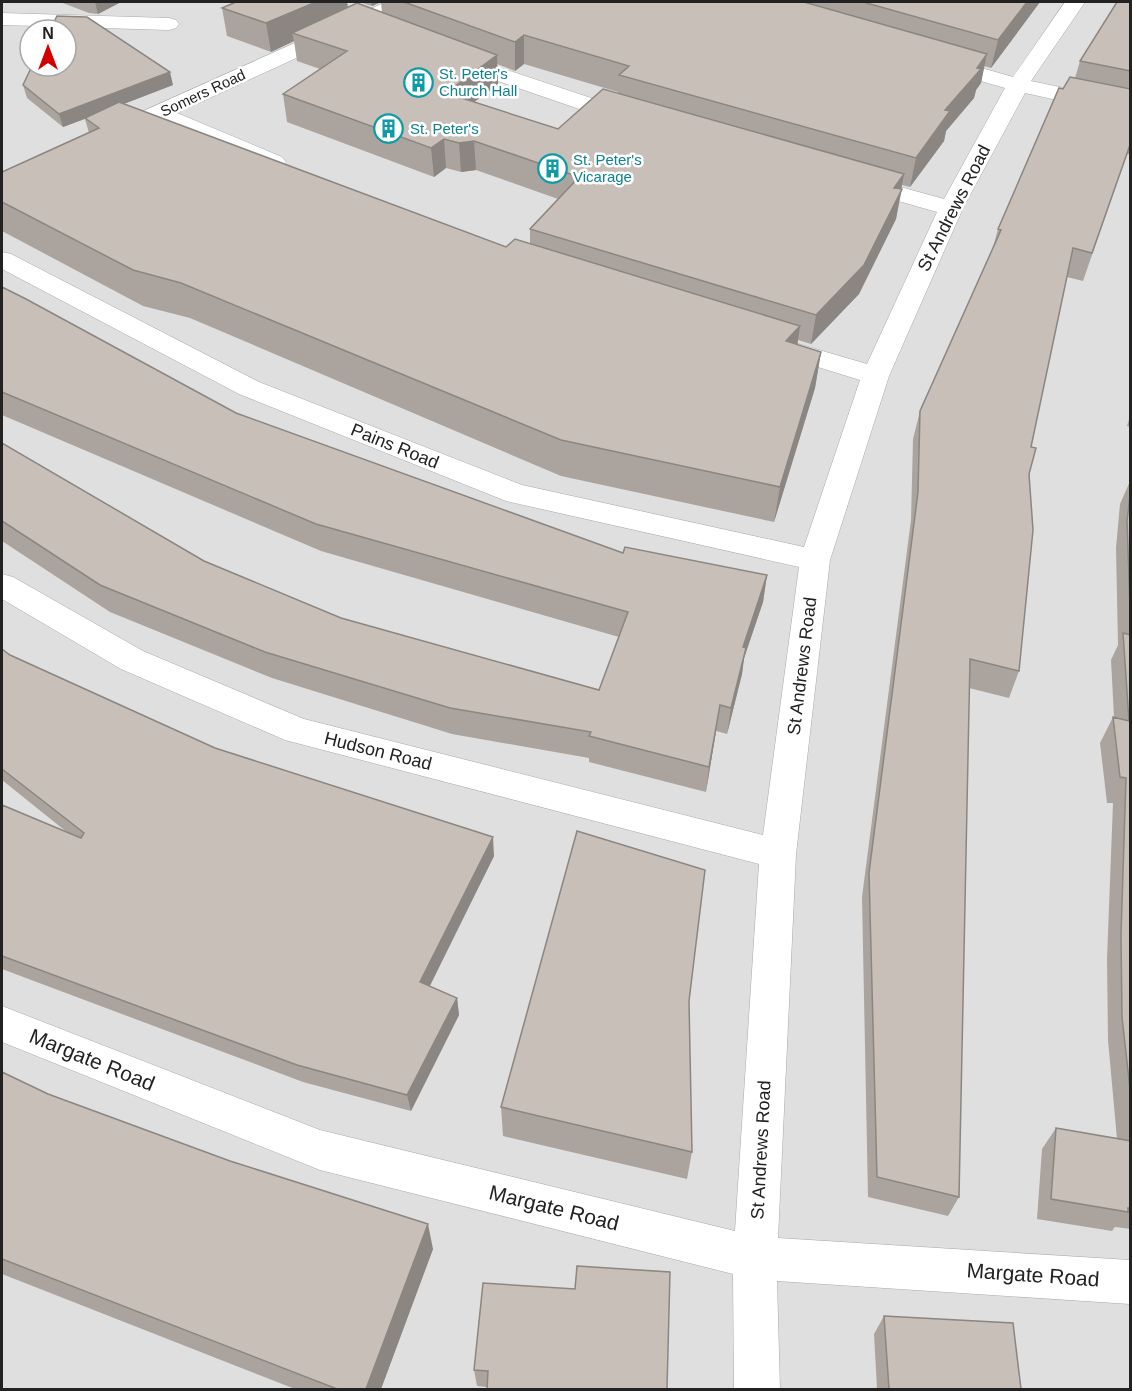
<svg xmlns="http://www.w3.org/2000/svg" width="1132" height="1391" viewBox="0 0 1132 1391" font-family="Arial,sans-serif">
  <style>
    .residential { fill: #e0dfdf; fill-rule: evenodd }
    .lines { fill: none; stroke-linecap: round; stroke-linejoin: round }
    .minor-casing { stroke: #a9a9a9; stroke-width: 1 }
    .minor { fill: #fff; fill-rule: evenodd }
    .wall { fill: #aba49e; fill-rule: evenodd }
    .shaded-wall { fill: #8b8681 }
    .building { fill: #c7bfb8; stroke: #8b8681; stroke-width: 1.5 }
    .labels { text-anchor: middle; stroke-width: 5; stroke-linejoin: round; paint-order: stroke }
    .far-culture-label { font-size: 15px; fill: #0d838f; stroke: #fff; text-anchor: start }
    .far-street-label { font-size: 15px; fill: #222; stroke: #fff }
    .street-label { font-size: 18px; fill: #222; stroke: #fff }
    .near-street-label { font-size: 21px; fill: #222; stroke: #fff }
  </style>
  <rect width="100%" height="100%" fill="#f2efe9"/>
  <!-- residential -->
  <path class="residential" d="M2,2H1130V1389H2ZM30,30H66V66H30Z"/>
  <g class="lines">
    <defs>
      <path id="minor" d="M386,2H412L409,6L177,113L282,157L286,162L282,167L274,169L266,167L159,121L147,125L139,123L136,118L139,113Z
        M1065,2H1085L1031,81L1130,102V116L1025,93L963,208L889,376L830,560L796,854L778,1238L1130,1260V1304L777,1281L780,1390H734L733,1274L320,1170L2,1042V1006L320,1130L735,1231L759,864L285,740L121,669L2,599V574L13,577L143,651L304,719L763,835L799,567L506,501L239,394L2,269V252L11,254L259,382L522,485L804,547L860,380L769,352L765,346L769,340L778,338L867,364L937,212L849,187L845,182L849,177L857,175L944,199L1005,88L932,67L929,62L932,57L940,56L1013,77Z
        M2,13L169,18L176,20L179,24L176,28L169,30L2,25Z
        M456,53L636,113L639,118L636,123L628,125L620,123L448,64L445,59L448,54Z"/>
    </defs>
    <!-- minor casing -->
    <use href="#minor" class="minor-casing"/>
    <!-- minor -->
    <use href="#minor" class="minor"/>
  </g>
  <!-- wall -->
  <path class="wall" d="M60,2H121L98,14L89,13Z
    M229,2H347L348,7L382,13L381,2L372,6L359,2H1040L991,68L984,66L981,83L976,90L974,98L946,131L944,141L910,187L902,185L901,189H902L896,219L859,294L811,344L798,340L797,345L821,352L815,388L774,522L561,476L190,318L143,306L2,231V172L89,133L85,119L63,127L27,98L23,85H173L124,104L506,247L530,243V229L558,199L476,170L461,172L446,168L434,177L287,122L283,94L320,69L297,61L294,41L271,52L227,36L222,8L233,3ZM497,64L515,71L524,64L618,92V94L558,129L474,102L498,84Z
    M1131,2V155L1127,154L1083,281L1067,277L1031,447L1019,671L1009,698L969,688L959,1197L948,1216L868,1197L862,897L911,520L913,439L920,411L992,251L998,229L1063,89L1075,78L1080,61Z
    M2,287L236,413L623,553L767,575L763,602L744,658L742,674L727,734L716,731L706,792L589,762V758L452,734L272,678L110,612L2,541V443L204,561L341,618L599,690L619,637L321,551L2,415Z
    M1131,413V427L1127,426Z
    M1131,479V1229L1115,1227L1112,1231L1037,1219L1042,1149L1056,1128L1117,1139L1108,1040L1107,959L1113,803H1107L1100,743L1113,717H1114L1111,660L1118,645L1116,548L1120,504Z
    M2,649L10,655L215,748L494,856L429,986L457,998L459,1015L411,1111L303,1082L2,969V805L68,833L2,780Z
    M689,1001L692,1152L687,1179L503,1136L501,1107Z
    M2,1072L48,1094L433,1249L381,1389H295L2,1274Z
    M670,1272L487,1387L477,1386L474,1370L575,1289Z
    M884,1316L1021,1389H877L874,1334Z"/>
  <!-- shaded-wall -->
  <path class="shaded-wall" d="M95,2H121L98,14Z
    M316,2H347L349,16L292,33L294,41L271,52L266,23Z
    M371,2H381L372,6Z
    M1027,2H1040L991,68L998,40Z
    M524,35V64L515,71V42Z
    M987,54L981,83L976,90L974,98L946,131L944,141L910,187L916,158L945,110Z
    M497,55L498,84L448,122L446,93Z
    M170,72L173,85L63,127L59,114Z
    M444,139L446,168L434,177L431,148Z
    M474,141L476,170L461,172L459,143Z
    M904,174L896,219L859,294L811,344L816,315L894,188Z
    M800,326L795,362L786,341Z
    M821,352L815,388L774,522L780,487Z
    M767,575L763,602L744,658L742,674L727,734L731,708L743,647Z
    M720,705L716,731L706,792L709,767Z
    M493,837L494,856L423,1000L420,982Z
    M457,998L459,1015L411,1111L407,1095Z
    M428,1224L433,1249L381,1389H366Z"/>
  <!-- building -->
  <path class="building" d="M236,2H316L266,23L222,8Z
    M404,2H804L987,54L977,68L981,69L945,110L950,111L916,158L619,75L629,66L524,35L515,42Z
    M863,2H1027L998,40Z
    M1117,2H1131V71L1080,61Z
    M357,3L497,55L446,93L558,129L603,89L904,174L894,188L902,189L864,265L816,315L530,229L579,177L474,141L459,143L444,139L431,148L283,94L347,51L292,33Z
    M57,16L87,17L170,72L59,114L23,85L32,66H66V30H50Z
    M1070,77L1131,89V142L1092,253L1073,248L1031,447L1036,448L1029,474L1033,530L1019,671L970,659L959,1197L877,1177L869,873L918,492L920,411L1001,230L998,229L1059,88L1063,89Z
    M119,102L506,247L515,239L800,326L786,341L821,352L780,487L561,440L181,283L133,270L2,202V172L99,128L85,118Z
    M2,287L26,299L236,413L623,553L625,547L767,575L743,647L746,648L731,708L720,705L709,767L589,736L591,732L450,708L265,652L100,585L2,521V443L204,561L341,618L599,690L628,612L316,524L2,392Z
    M1131,488V634L1127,521Z
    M1123,633L1131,635V1098L1122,1017L1121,935L1126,778L1120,777L1113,717L1129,721Z
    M2,649L10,655L215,748L493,837L420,982L457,998L407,1095L297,1065L2,956V805L81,838L84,833L2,769Z
    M577,831L705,870L689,1001L692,1152L501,1107Z
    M2,1072L48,1094L230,1161L428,1224L366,1389H337L2,1259Z
    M1056,1128L1131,1141V1208H1128V1212L1051,1199Z
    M577,1266L670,1272L667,1389H487L488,1371L474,1370L483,1283L575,1289Z
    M884,1316L1013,1323L1021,1389H889Z"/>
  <!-- icons -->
  <defs>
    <symbol id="building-ring" viewBox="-11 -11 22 22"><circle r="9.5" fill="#fff" stroke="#0f9aa8" stroke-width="1.5"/><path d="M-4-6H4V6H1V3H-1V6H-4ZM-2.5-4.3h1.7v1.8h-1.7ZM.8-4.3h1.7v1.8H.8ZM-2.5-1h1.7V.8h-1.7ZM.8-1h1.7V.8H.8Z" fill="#0f9aa8"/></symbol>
  </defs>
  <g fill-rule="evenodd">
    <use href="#building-ring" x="402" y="66" width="33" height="33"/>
    <use href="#building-ring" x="372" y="112" width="33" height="33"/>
    <use href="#building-ring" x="536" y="152" width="33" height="33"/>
  </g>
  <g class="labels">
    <!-- far-culture labels -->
    <g class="far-culture-label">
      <text x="439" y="79">St. Peter's<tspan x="439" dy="17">Church Hall</tspan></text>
      <text x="410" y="134">St. Peter's</text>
      <text x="573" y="165">St. Peter's<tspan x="573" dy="17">Vicarage</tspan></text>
    </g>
    <!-- far-street labels -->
    <g class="far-street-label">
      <text transform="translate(203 93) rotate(-25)" y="5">Somers Road</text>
    </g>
    <!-- street labels -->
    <g class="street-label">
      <text transform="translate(954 208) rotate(-63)" y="6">St Andrews Road</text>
      <text transform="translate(395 446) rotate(22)" y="6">Pains Road</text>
      <text transform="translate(802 666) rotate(-83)" y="6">St Andrews Road</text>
      <text transform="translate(378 751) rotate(14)" y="6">Hudson Road</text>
      <text transform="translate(761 1150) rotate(-87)" y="6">St Andrews Road</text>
    </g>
    <!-- near-street labels -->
    <g class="near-street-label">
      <text transform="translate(92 1060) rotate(22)" y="7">Margate Road</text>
      <text transform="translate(554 1208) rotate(14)" y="7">Margate Road</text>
      <text transform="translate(1033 1275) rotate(4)" y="7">Margate Road</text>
    </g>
  </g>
  <!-- border -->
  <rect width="1132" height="1391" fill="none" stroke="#222222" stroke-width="6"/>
  <!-- north arrow -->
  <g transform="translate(48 48)"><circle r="28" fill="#ffffff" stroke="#a7a7a7" stroke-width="1.5"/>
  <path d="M0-4.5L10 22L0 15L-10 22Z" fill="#d40000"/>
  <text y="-9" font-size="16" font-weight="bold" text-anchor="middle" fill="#222222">N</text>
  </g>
</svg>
